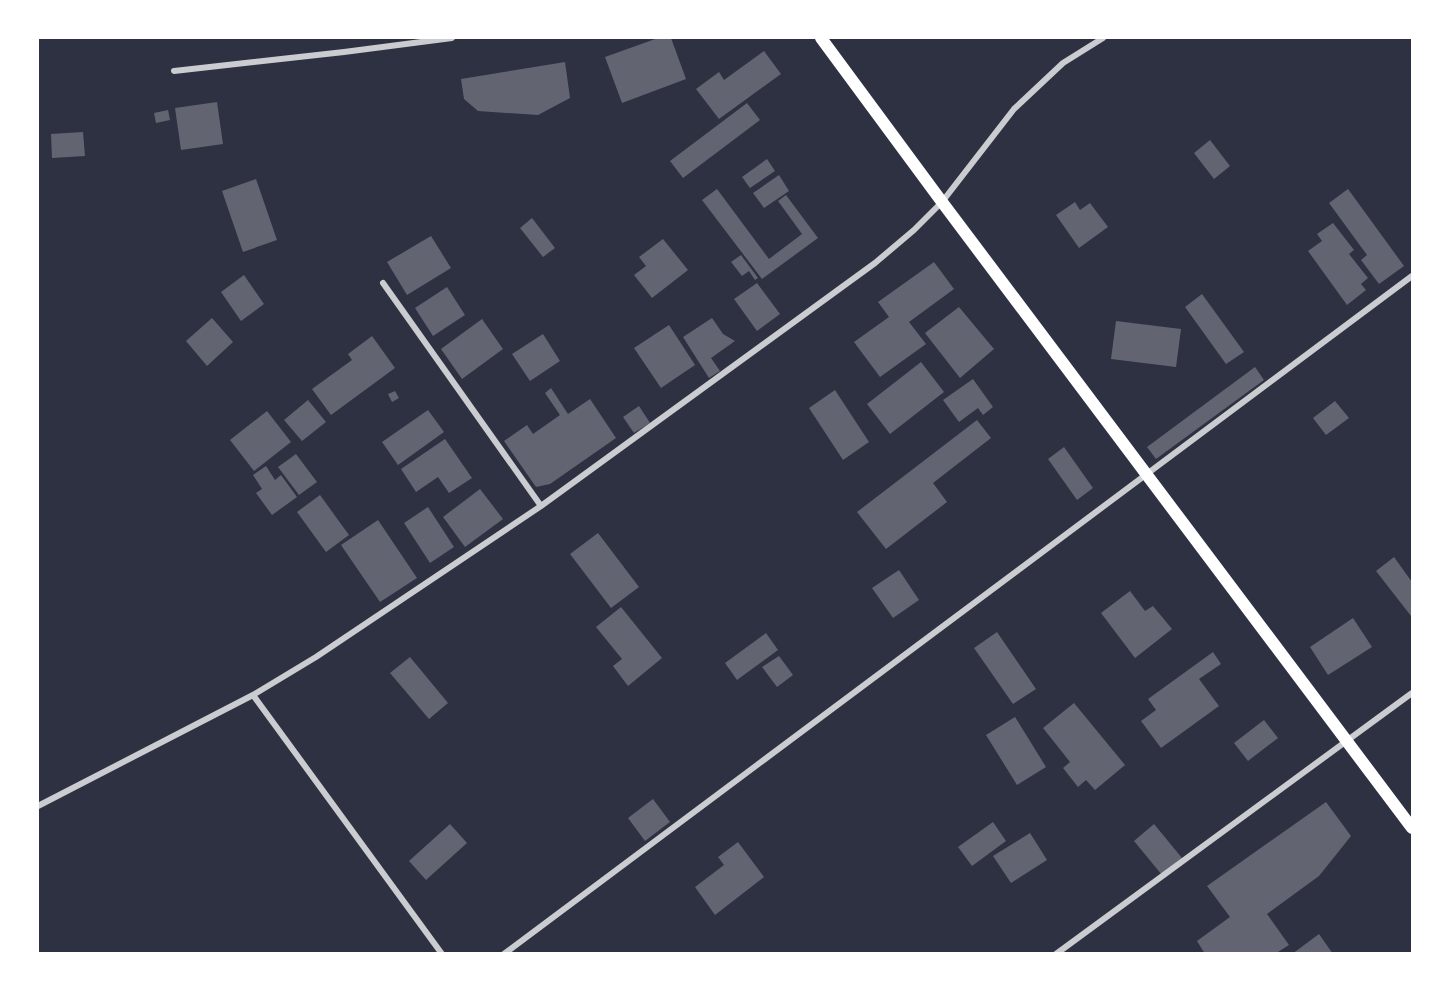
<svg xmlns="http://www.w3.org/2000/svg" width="1450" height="991" viewBox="0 0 1450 991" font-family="Inter,sans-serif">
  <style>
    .building { fill: #626471 }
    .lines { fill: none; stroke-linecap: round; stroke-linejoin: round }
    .minor { stroke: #caccd0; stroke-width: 6 }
    .secondary { stroke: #fff; stroke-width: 12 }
  </style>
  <rect width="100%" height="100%" fill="#2d3142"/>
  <!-- building -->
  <path class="building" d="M658,38H671L686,79L622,103L605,57Z
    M764,51L781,74L719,119L696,89L719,72L724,80Z
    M565,62L570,98L538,115L478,111L464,99L461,79Z
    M217,102L223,144L181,150L175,108Z
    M747,103L760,120L683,178L670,161Z
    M168,110L170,120L156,123L154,113Z
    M83,132L85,156L52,158L51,134Z
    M1210,140L1230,166L1214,179L1194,153Z
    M767,159L775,171L750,188L742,177Z
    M779,175L789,191L764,208L753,193Z
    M256,179L277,240L243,252L222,191Z
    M717,189L769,259L802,234L778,201L786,195L818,238L762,279L702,200Z
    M1348,189L1404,266L1379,284L1361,260L1367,255L1329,203Z
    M1075,202L1080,210L1090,203L1108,227L1079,248L1056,215Z
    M532,218L555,248L543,257L520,228Z
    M1333,223L1354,250L1349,254L1368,278L1361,284L1366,290L1347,305L1308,251L1322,241L1317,234Z
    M431,236L451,268L407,295L387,262Z
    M663,239L688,270L652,298L634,275L646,266L639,257Z
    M741,255L758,278L755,280L749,271L742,276L731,262Z
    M934,262L954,289L909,322L926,344L880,377L854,342L889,317L878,302Z
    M244,275L264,304L241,321L221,292Z
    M757,283L780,314L757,331L734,299Z
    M447,287L465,315L433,336L415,308Z
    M1202,294L1244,352L1226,364L1185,307Z
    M959,307L994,349L960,378L925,333Z
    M212,318L233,342L207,366L186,341Z
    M712,318L723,334L735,341L711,358L720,371L709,378L683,337Z
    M482,319L503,349L462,379L441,349Z
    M1116,321L1181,329L1176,367L1111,359Z
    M669,325L695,365L661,388L634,348Z
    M543,334L560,361L530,381L512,354Z
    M372,336L395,368L331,415L312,389L352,360L348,354Z
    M921,362L944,392L890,434L867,404Z
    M1255,367L1264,380L1156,459L1147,447Z
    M973,379L993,407L983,415L978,408L959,422L943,400Z
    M551,388L568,414L590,399L616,438L550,484L536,487L504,441L527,425L533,434L560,415L545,393Z
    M835,390L869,442L843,460L809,408Z
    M395,391L399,398L392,402L388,394Z
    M308,400L326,422L302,441L284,420Z
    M1335,401L1349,418L1326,435L1313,418Z
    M639,406L650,423L634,433L623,417Z
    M428,410L444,432L398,465L382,442Z
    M267,411L291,442L254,471L230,440Z
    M977,420L991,438L933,483L947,502L886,549L857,512Z
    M445,439L472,478L449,493L438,477L416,492L401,469Z
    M1064,447L1093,488L1077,500L1048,459Z
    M296,454L317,482L299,495L278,467Z
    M266,466L275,480L281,475L297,497L272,515L256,493L262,489L253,475Z
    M480,489L503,519L465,547L443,517Z
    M320,495L349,535L326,552L297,512Z
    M428,507L454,547L430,563L404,523Z
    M378,520L417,578L380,602L341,545Z
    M598,533L639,587L611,608L570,554Z
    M1394,557L1412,582V615L1411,616L1376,571Z
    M899,570L919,600L893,618L872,588Z
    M1130,591L1145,611L1153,606L1172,629L1135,658L1101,613Z
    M621,607L662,658L628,686L613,666L622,659L596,627Z
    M1353,618L1372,647L1328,675L1310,647Z
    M997,632L1036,689L1013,704L974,648Z
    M766,633L778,650L737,680L725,663Z
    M1213,652L1221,664L1199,679L1219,706L1161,748L1141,721L1156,710L1148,699Z
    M779,656L793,675L777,687L762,667Z
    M410,657L448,703L429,719L390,673Z
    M1074,703L1125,765L1095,790L1086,780L1078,787L1063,768L1070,762L1043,728Z
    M1015,717L1046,767L1017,785L986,735Z
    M1264,720L1278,738L1248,761L1234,743Z
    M653,799L670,822L645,841L628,818Z
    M1326,802L1351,836L1319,876L1267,914L1289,945L1278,952L1279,954H1205L1197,941L1230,917L1207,886Z
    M993,822L1006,841L972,866L958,847Z
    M450,824L467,843L426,880L409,861Z
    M1154,824L1182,858L1162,875L1134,841Z
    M1030,833L1047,860L1011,883L993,856Z
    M738,842L764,877L715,915L695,887L724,865L718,857Z
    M1319,934L1333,954H1292Z"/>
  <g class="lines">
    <!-- minor -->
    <path class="minor" d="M174,71L344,52L452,38
      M383,283L541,506
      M253,695L442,954
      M38,806L253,695L316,657L541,506L875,263L914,230L942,202L1014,109L1063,63L1103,38
      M504,954L1412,276
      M1056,954L1412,693"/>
    <!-- secondary -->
    <path class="secondary" d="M821,38L942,202L1412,828"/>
  </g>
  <!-- border -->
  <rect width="1450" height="991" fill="none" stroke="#ffffff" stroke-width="78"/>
</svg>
